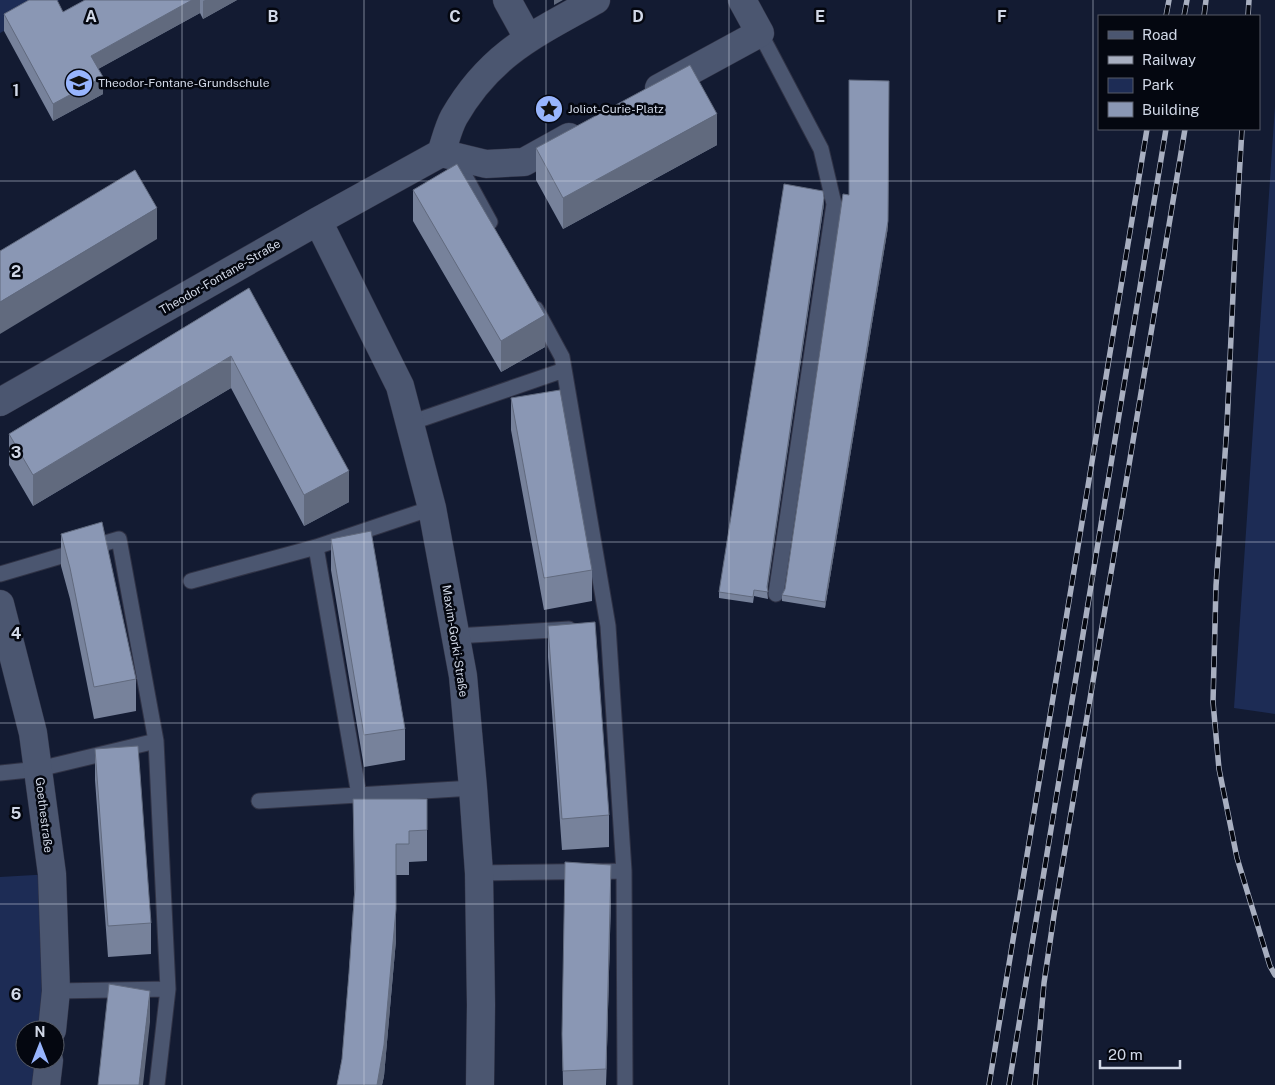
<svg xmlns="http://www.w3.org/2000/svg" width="1275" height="1085" viewBox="0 0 1275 1085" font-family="'Public Sans',sans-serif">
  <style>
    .green { fill: #1d2c55 }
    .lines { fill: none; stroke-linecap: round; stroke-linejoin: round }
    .lane-casing { stroke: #303346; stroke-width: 17 }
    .street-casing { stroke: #303346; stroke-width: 29 }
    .lane { stroke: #4b5670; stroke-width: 15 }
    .street { stroke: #4b5670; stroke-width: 28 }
    .rail-casing { stroke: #a8afc0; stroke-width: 5.5 }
    .rail { stroke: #040710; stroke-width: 4; stroke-dasharray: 11; stroke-linecap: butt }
    .wall { fill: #77829b }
    .shaded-wall { fill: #616a7e }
    .building { fill: #8a97b4; stroke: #616a7e }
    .grid { fill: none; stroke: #d1d8e7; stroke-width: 1; stroke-opacity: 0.55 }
    .labels { text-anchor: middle; stroke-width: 5; stroke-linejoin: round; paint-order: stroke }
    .poi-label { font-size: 12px; fill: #d1d8e7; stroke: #040710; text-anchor: start }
    .street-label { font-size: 12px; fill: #d1d8e7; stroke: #040710 }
    .grid-label { font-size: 16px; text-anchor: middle; font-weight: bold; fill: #d1d8e7; stroke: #040710; stroke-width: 5; stroke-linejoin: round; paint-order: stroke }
  </style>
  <rect width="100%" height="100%" fill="#131b32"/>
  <!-- green -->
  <path class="green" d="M0,0H60L0,33Z
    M1275,106V714L1234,708Z
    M52,874V1030H25V1060H49L46,1085H0V877Z"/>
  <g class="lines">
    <defs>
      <path id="lane" d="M760,33L821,149L834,204L776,594
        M455,158L490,222
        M536,309L562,357L608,626L624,871L625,1085
        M410,423L564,370
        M316,547L359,795
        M0,574L119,539L156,741L168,989L157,1085
        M191,581L316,547L432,508
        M456,636L569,629
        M0,773L39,769L156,741
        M259,801L473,788
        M479,873L624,871
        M56,991L168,989"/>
      <path id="street" d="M507,0L528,38
        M659,88L760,33L742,0
        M441,153L486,164L524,162L569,137
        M441,153C445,142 448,128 454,117C490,54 535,34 596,0
        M318,221L400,386L432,508L463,676L473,788L479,873L481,1005L480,1085
        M0,402L318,221L441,153
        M0,604L33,733L52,874L56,991L52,1030
        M46,1085L49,1060"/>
    </defs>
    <!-- lane casing -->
    <use href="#lane" class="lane-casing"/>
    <!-- street casing -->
    <use href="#street" class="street-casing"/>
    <!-- lane -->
    <use href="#lane" class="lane"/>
    <!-- street -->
    <use href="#street" class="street"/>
    <defs>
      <path id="rail" d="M1166,16L1169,0
        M1184,16L1187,0
        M1204,16L1206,0
        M1248,16L1249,0
        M1242,129L1236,229L1227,425L1216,586L1213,702L1219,769L1237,858L1270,966L1275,975
        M989,1085L1147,129
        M1009,1085L1166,129
        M1035,1085L1044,983L1054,915L1185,129"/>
    </defs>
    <!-- rail casing -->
    <use href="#rail" class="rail-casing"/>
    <!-- rail -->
    <use href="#rail" class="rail"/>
  </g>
  <!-- wall -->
  <path class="wall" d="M85,0H237L203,19L200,13L98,69L103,94L53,121L4,31V14L63,12Z
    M717,145L563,229L536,180V148Z
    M413,190L545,347L501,372L413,221Z
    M824,204L767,589L768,599L754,596L753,603L719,598V592Z
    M888,227L825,608L782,601V595L785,589Z
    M249,288L349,502L304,526L231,388L33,506L9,465V434Z
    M511,398L592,570V601L544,610L511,430Z
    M61,534L136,679V711L94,719L70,599L61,566Z
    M331,539L405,729V760L364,767L331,570Z
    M548,626L609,815V847L562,850L548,657Z
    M95,749L151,923V954L108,957L95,780Z
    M353,799L427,830V861L409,862V875H396V940L384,1076L382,1085H337L342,1059L349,973L354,894Z
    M611,897L606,1085H563L562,1034Z"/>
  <!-- shaded-wall -->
  <path class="shaded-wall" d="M192,0H200V13L91,73V56Z
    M205,0H237L203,19V1Z
    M554,0H563L554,5Z
    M103,77V94L53,121V104Z
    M889,81L888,227L825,608V602Z
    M717,114V145L563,229V198Z
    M824,198V204L767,593V587Z
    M157,208V239L0,334V302Z
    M545,315V347L501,372V341Z
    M231,356V388L33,506V475Z
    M349,471V502L304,526V495Z
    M611,865V897L606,1085V1069Z
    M396,909V940L384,1076L382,1085H377Z
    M150,991V1022L143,1085H139Z"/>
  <!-- building -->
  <path class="building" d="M29,0H57L63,12L85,0H192L91,56L103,77L53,104L4,14Z
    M690,65L717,114L563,198L536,148Z
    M849,80L889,81L888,221L825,602L782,595L785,589L843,194L849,195Z
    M457,164L545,315L501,341L413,190Z
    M135,170L157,208L0,302V251Z
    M784,184L823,191L824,198L767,587L768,592L754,590L753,597L719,592Z
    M249,288L349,471L304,495L231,356L33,475L9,434Z
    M560,390L592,570L544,578L511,398Z
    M102,522L136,679L94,687L70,568L61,534Z
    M371,531L405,729L364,735L331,539Z
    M595,622L609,815L562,819L548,626Z
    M138,746L151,923L108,926L95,749Z
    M353,799H427V830L409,831V844H396V909L384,1045L377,1085H337L342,1059L349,973L355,888Z
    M565,862L611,865L606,1069L563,1071L562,1034Z
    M109,984L150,991L139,1085H98Z"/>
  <!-- grid -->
  <path class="grid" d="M182,0V1085M364,0V1085M546,0V1085M729,0V1085M911,0V1085M1093,0V1085M0,181H1275M0,362H1275M0,542H1275M0,723H1275M0,904H1275"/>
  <!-- icons -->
  <defs>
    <symbol id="school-disc" viewBox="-11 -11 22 22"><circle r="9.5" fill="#98b5fd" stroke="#040710"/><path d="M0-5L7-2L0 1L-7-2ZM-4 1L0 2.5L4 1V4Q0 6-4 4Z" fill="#111"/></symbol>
    <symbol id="sight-disc" viewBox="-11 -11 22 22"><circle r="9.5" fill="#98b5fd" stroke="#040710"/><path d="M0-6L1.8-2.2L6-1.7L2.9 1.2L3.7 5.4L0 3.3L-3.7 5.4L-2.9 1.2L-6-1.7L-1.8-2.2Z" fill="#111"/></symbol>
  </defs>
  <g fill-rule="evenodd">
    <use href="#school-disc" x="63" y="67" width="32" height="32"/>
    <use href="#sight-disc" x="533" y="93" width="32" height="32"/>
  </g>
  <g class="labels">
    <!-- poi labels -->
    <g class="poi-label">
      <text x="98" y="87">Theodor-Fontane-Grundschule</text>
      <text x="568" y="113">Joliot-Curie-Platz</text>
    </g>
    <!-- street labels -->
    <g class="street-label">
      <text transform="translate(220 277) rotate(-30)" y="4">Theodor-Fontane-Straße</text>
      <text transform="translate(455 641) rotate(81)" y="4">Maxim-Gorki-Straße</text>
      <text transform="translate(44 815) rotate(83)" y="4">Goethestraße</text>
    </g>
  </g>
  <g class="grid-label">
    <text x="91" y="22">A</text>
    <text x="273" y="22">B</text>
    <text x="455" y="22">C</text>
    <text x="638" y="22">D</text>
    <text x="820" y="22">E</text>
    <text x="1002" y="22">F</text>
    <text x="16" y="96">1</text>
    <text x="16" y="277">2</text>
    <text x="16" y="458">3</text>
    <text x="16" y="639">4</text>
    <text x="16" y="819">5</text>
    <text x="16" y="1000">6</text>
  </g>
  <!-- legend -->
  <rect x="1098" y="15" width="162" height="115" fill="#040710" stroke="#565b66"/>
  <rect x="1108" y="31" width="25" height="8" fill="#4b5670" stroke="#565b66"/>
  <text x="1142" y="40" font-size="15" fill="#d1d8e7">Road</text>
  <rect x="1108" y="56" width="25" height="8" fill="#a8afc0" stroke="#565b66"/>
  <text x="1142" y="65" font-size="15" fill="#d1d8e7">Railway</text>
  <rect x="1108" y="78" width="25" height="15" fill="#1d2c55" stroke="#565b66"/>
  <text x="1142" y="90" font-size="15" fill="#d1d8e7">Park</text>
  <rect x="1108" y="102" width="25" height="15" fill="#8a97b4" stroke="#565b66"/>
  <text x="1142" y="115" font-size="15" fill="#d1d8e7">Building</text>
  <!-- north arrow -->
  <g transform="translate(40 1045)"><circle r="24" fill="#040710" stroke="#565b66"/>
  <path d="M0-4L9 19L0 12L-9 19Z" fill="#98b5fd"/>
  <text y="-8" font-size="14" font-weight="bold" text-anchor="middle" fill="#d1d8e7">N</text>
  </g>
  <!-- scale -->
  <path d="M1100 1060v8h80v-8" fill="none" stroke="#d1d8e7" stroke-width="2.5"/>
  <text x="1108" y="1060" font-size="15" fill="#d1d8e7" stroke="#040710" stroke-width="4" paint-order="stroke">20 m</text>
</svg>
